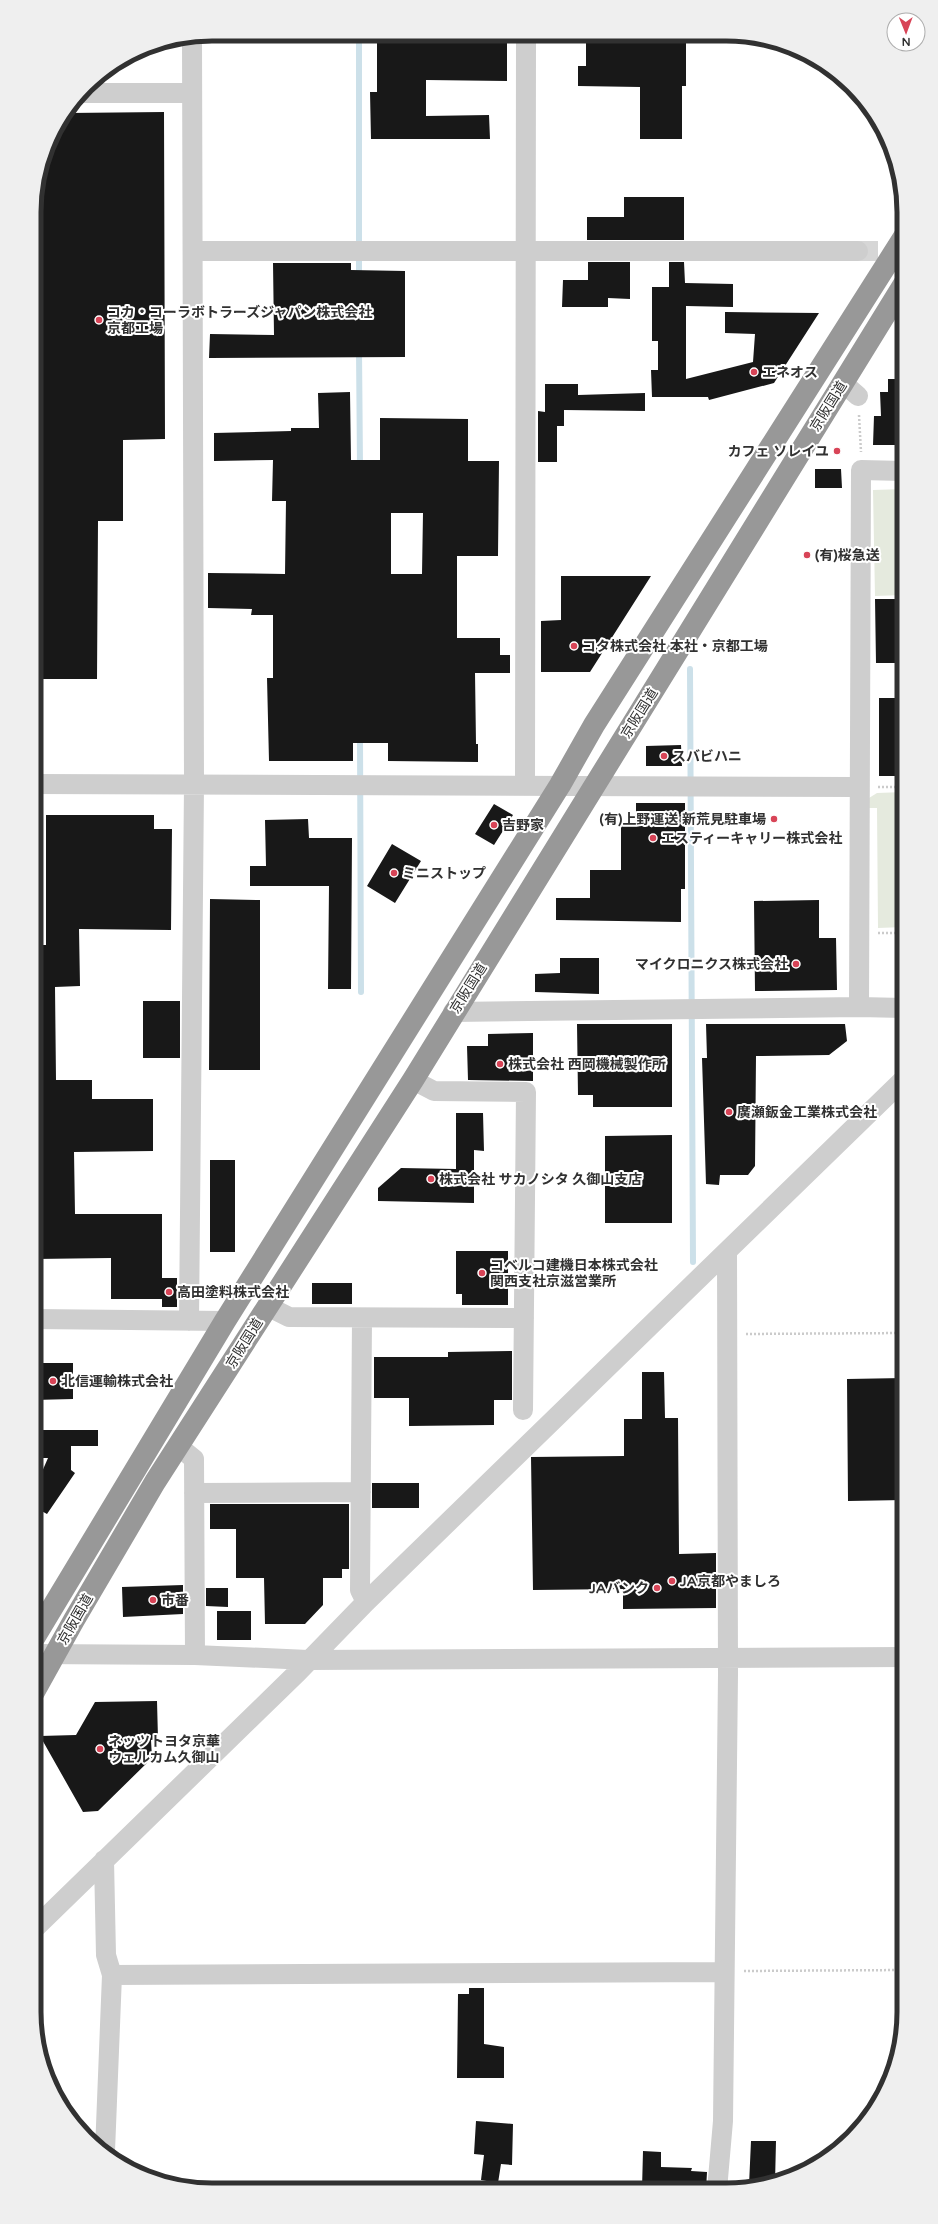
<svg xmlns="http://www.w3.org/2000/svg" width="938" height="2224" viewBox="0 0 938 2224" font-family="'Varela Round','Noto Sans JP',sans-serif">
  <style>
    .green { fill: #e5eade }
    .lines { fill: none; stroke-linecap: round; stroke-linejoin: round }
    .stream { stroke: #cce0e9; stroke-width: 6 }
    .building { fill: #181818; fill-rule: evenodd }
    .minor-tunnel { stroke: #d6d6d6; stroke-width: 20; stroke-dasharray: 20 10; stroke-linecap: butt }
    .path { stroke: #cbcbcb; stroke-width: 2.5; stroke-dasharray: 2 2; stroke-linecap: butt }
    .minor { stroke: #cecece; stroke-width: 20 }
    .highway { stroke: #989898; stroke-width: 22 }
    .poi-dot { fill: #d84457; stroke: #fff; stroke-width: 1.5 }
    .labels { text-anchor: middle; stroke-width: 4; stroke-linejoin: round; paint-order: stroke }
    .poi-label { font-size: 14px; font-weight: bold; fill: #313131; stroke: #fff; text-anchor: start }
    .street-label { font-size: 14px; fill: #313131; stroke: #fff }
    .rim { fill: none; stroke: #313131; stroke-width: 5 }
  </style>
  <rect width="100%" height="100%" fill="#fff"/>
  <!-- green -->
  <path class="green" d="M904,489V595L875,596L873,490Z
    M904,792V927L878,928L877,808H869V798L877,793Z"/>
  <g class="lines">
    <!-- stream -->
    <path class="stream" d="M359,35V277
      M359,350L360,467
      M690,669L693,1262
      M360,736L361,992"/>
  </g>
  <!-- building -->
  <path class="building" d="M377,35L507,36V81L426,80V116L489,115L490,139H371L370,92H377Z
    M586,38L686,39V86H682V139H640V87L578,86V66H586Z
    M164,112L165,439L123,440V521H98L97,679H39L38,615L34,614V573H42V516H34V200L52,133L68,113Z
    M624,197H684V240H587V217H624Z
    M588,262H630V299L608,298V307H562L563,280H588Z
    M669,262H684L685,283L733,284V307L686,306V379L753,362L755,334L725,333V312L819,313L774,383L709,400L708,397H652L651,370H658V341H652V287H669Z
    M273,263H351V270L405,271V357L209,358L210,334L274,335Z
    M888,379H904V445H873L874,416H881L880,392H888Z
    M545,384H578V395L645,393V411L564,410V426H557V462H538V411L545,412Z
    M350,392L351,460H380V418L468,419V461H499L498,556H457V638H500V655H510V673H475L476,744H478V762L388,761V743H353V761H269L267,678H273V615H251L252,609L208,608V573L285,574L286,501H272L273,460L214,461V433L291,431V428H319L318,393ZM391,513H423L422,574H391Z
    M815,469H841L842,488H815Z
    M561,576H651L590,672H541V621L561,620Z
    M875,599H904V663H876Z
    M879,698H904V776H879Z
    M681,745L682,766H646V746Z
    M636,803H685V889H681V922L556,920V898H590V870H621V821H636Z
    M494,804L513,815L494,845L475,834Z
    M46,815H154V829H172L171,930L79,929L80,986L55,987L56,1080H92V1099H153V1151L74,1152L75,1214H162V1278H177V1307H162V1299H111V1258L35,1259L38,945H46Z
    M308,819L309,838H352L351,989H328L329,886H250V866H266L265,820Z
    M392,844L421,861L395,903L367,886Z
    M210,899L260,900V1070H209Z
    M819,900V938H836L837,990L755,991L754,901Z
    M560,958H599V994L535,992V974L560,973Z
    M143,1001H180V1058H143Z
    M577,1024H672V1107H593V1095H578Z
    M706,1024H845L847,1041L829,1055L756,1056L755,1166L748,1175H720L719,1185L706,1184L702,1058H707Z
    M533,1033V1081L468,1080L467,1046H488V1034Z
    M456,1113H483L484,1151L474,1150V1203L378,1201V1188L401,1168L456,1169Z
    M672,1135V1223H605V1136Z
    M210,1160H235V1252H210Z
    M456,1251H508V1305H462V1294H456Z
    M312,1283H352V1304H312Z
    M512,1351V1400H494V1425L409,1426V1398H374V1357H448V1352Z
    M34,1363H73V1399L34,1400Z
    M642,1372H664L665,1418H678L679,1554L716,1553V1608L623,1609V1589L533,1590L531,1457L624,1456V1419H642Z
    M904,1378V1500L848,1501L847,1379Z
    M40,1430H98V1446H71V1470L75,1473L47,1514L36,1508L34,1499V1490L48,1458H40Z
    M372,1483H419V1508H372Z
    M210,1504H349V1569H342V1578H323V1605L305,1624H265L264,1578H236V1529H210Z
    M183,1585V1614L123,1617L122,1587Z
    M206,1588H228V1607L206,1606Z
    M217,1611H251V1640H217Z
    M157,1701L158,1739L151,1740L152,1758L98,1811L83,1812L40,1736L76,1735L95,1702Z
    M469,1988H484V2044L504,2047V2078H457L458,1994H469Z
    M476,2121L513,2124L512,2165L501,2164L498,2183L481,2180L484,2155L474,2154Z
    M751,2141H776L775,2183L749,2185Z
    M643,2151L661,2152V2167L692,2168L691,2171L707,2172L706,2190L642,2189Z"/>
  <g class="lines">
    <!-- minor-tunnel -->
    <path class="minor-tunnel" d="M858,251H904"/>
    <!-- path -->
    <path class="path" d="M859,415L861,452
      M878,787H904
      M878,933H904
      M746,1334L904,1333
      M744,1971L904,1970"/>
    <!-- minor -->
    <path class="minor" d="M83,93H192
      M193,251H858
      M843,383L858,396
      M34,784L859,787
      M525,785L526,36
      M859,1007L861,470L904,471
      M453,1012L859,1007L904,1008
      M413,1080L434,1091L526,1092L523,1410
      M267,1306L289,1317L524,1318
      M362,1318L360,1590L366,1602
      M34,1319L225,1321
      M189,1321L194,785L192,38
      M178,1446L194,1459L195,1655
      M194,1493L361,1492
      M34,1654L195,1655L308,1660L904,1657
      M104,1860L106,1955L112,1975L105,2151
      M34,1929L298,1672L366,1602L904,1079
      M112,1975L723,1972
      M717,2190L723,2121L728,1674L727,1251"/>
    <!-- highway -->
    <path class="highway" d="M34,1638L225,1321L560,785L594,725L904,237
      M34,1692L74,1620L155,1482L413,1080L904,284"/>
  </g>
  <!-- markers -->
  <g class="poi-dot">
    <circle cx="99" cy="320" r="4"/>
    <circle cx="754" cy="372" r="4"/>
    <circle cx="837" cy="451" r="4"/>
    <circle cx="807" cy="555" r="4"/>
    <circle cx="574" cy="646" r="4"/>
    <circle cx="664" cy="756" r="4"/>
    <circle cx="774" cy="819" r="4"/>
    <circle cx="494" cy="825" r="4"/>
    <circle cx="653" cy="838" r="4"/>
    <circle cx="394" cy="873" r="4"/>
    <circle cx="796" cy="964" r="4"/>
    <circle cx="500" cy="1064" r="4"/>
    <circle cx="729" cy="1112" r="4"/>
    <circle cx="431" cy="1179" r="4"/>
    <circle cx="482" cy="1273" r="4"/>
    <circle cx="169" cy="1292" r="4"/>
    <circle cx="53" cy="1381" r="4"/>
    <circle cx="672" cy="1581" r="4"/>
    <circle cx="657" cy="1588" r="4"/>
    <circle cx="153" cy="1600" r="4"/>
    <circle cx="100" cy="1749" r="4"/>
  </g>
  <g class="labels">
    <!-- poi labels -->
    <g class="poi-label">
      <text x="107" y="317">コカ・コーラボトラーズジャパン株式会社<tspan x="107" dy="16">京都工場</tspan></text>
      <text x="762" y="377">エネオス</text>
      <text x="829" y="456" text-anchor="end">カフェ ソレイユ</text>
      <text x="815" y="560">(有)桜急送</text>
      <text x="582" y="651">コタ株式会社 本社・京都工場</text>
      <text x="672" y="761">スバビハニ</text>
      <text x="766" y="824" text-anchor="end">(有)上野運送 新荒見駐車場</text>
      <text x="502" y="830">吉野家</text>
      <text x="661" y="843">エスティーキャリー株式会社</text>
      <text x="402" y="878">ミニストップ</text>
      <text x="788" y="969" text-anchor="end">マイクロニクス株式会社</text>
      <text x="508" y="1069">株式会社 西岡機械製作所</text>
      <text x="737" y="1117">廣瀬鈑金工業株式会社</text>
      <text x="439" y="1184">株式会社 サカノシタ 久御山支店</text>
      <text x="490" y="1270">コベルコ建機日本株式会社<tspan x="490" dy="16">関西支社京滋営業所</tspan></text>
      <text x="177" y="1297">高田塗料株式会社</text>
      <text x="61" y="1386">北信運輸株式会社</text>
      <text x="680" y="1586">JA京都やましろ</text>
      <text x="649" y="1593" text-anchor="end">JAバンク</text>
      <text x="161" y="1605">市番</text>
      <text x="108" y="1746">ネッツトヨタ京華<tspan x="108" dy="16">ウェルカム久御山</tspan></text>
    </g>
    <!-- street labels -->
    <g class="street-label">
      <text transform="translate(828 406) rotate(-58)" y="5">京阪国道</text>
      <text transform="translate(639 713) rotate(-58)" y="5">京阪国道</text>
      <text transform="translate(468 988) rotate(-58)" y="5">京阪国道</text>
      <text transform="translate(244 1343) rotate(-58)" y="5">京阪国道</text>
      <text transform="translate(75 1619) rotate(-60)" y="5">京阪国道</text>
    </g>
  </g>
  <!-- crop -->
  <path d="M0 0H938V2224H0ZM212 41H726A171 171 0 0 1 897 212V2012A171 171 0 0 1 726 2183H212A171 171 0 0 1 41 2012V212A171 171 0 0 1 212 41Z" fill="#efefef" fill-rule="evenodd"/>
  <path class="rim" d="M212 41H726A171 171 0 0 1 897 212V2012A171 171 0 0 1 726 2183H212A171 171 0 0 1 41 2012V212A171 171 0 0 1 212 41Z"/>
  <!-- north arrow -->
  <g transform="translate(906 32) rotate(179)"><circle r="19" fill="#ffffff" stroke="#adadad"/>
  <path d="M0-3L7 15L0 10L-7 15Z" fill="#d84457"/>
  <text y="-6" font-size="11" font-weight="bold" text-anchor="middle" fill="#313131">N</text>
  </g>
</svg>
